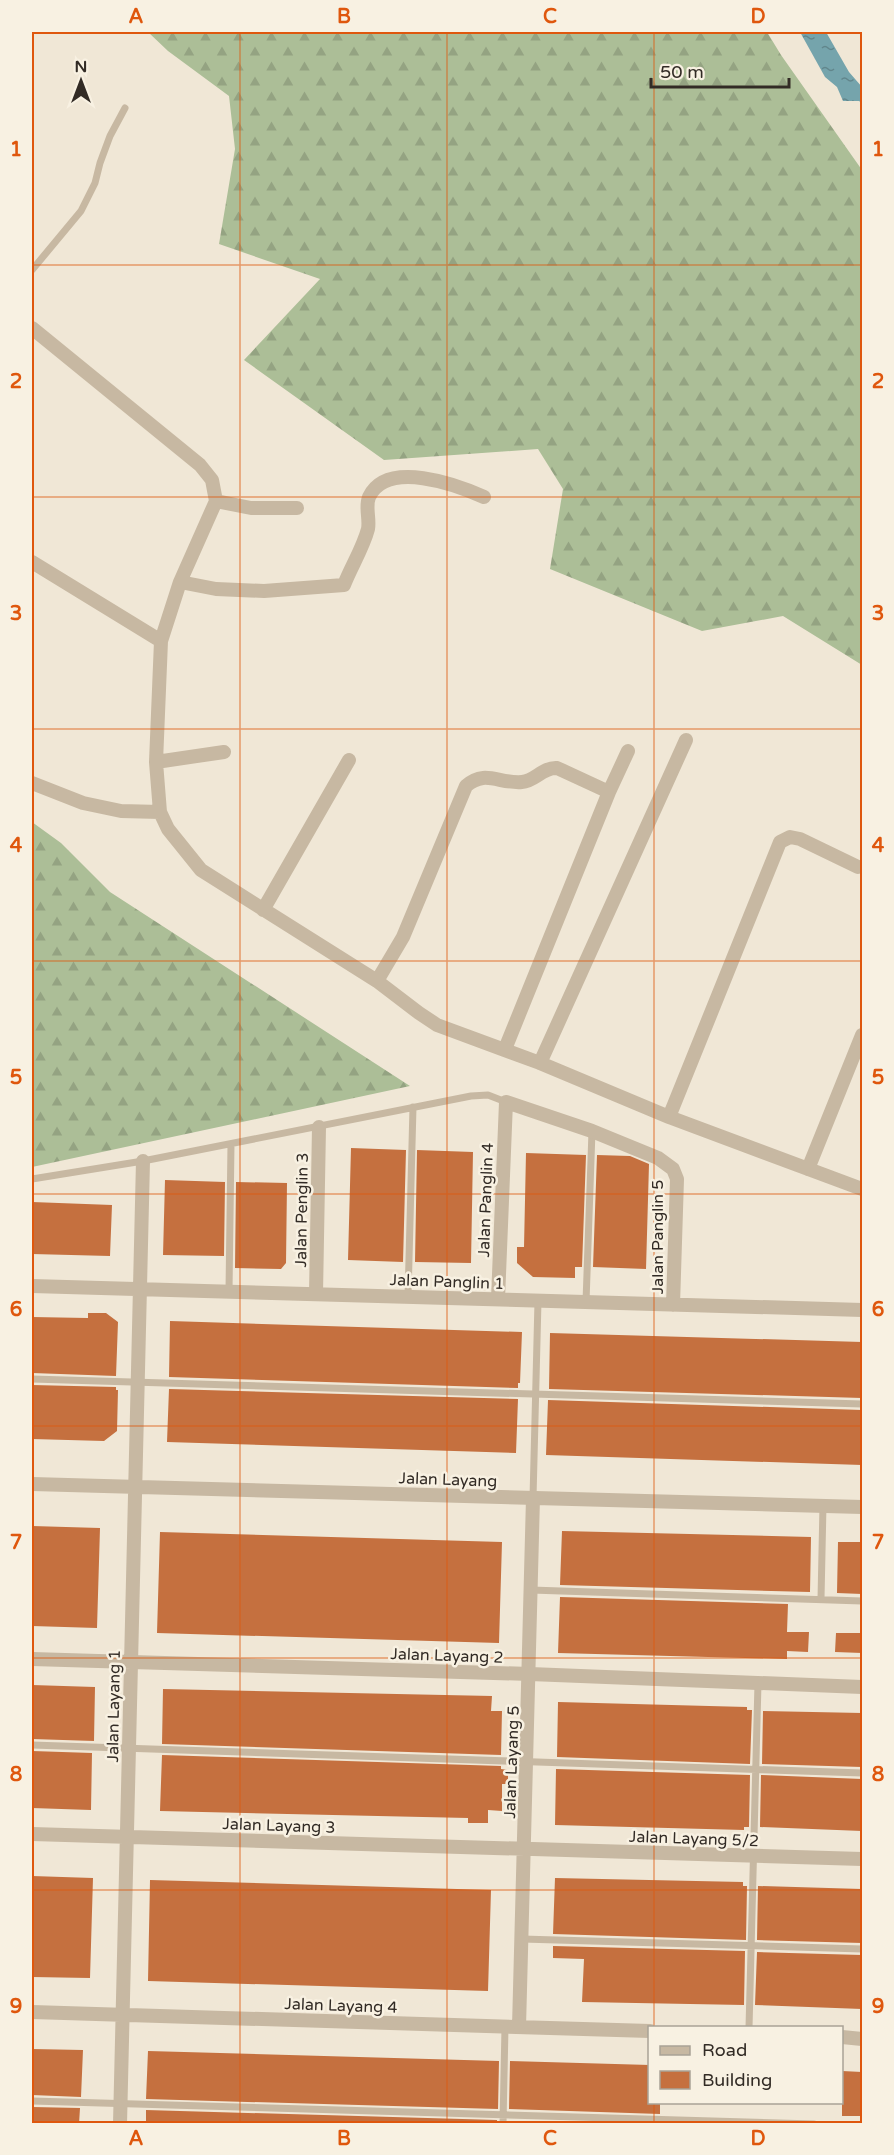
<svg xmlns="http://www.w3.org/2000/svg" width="894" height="2155" viewBox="0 0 894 2155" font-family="'Varela Round',sans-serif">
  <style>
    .forest { fill: url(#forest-firs) }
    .water { fill: url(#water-ripples) }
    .building { fill: #c5703f }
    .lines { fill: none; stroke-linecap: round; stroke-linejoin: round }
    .service { stroke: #c7b8a2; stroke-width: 7 }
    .minor { stroke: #c7b8a2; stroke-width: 14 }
    .grid { fill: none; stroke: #df570d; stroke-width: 1.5; stroke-opacity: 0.55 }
    .labels { text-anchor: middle; stroke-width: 5; stroke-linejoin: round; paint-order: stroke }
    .street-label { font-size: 16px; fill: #322b25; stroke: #f8f1e2 }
    .neatline { fill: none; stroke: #df570d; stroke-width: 2 }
    .grid-label { font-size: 20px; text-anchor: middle; font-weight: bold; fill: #df570d }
  </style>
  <defs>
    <pattern id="forest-firs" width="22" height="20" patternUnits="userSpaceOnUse" patternTransform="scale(1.5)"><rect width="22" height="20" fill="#acbe97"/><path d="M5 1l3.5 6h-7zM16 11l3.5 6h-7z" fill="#94a382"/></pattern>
    <pattern id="water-ripples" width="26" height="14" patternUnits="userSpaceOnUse" patternTransform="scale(1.5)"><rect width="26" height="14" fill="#75a4ac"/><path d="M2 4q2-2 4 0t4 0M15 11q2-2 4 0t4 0" fill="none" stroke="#61868c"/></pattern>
  </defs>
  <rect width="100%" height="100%" fill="#f0e7d6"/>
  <!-- forest -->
  <path class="forest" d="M148,32H767L781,55L862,170V665L783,616L702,631L550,569L563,489L538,449L384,460L244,360L320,279L219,244L235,149L229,96L168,51Z
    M32,822L61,843L110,892L410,1086L32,1167Z"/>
  <!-- water -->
  <path class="water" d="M800,32H826L849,72L862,87V103L859,101H843L837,87L825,77Z"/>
  <!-- building -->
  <path class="building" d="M351,1148L406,1150L403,1262L348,1260Z
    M417,1150L473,1152L471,1263L415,1262Z
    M526,1153L586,1155L582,1267H575V1278L533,1277L517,1263V1247H524Z
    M597,1155L630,1156L649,1164L646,1269L593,1267Z
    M165,1180L225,1182L224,1256L163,1255Z
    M236,1182L287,1183L286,1263L281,1269L235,1268Z
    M32,1202L112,1205L110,1256L32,1254Z
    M88,1313H106L118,1322L116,1376L32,1373V1317L88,1318Z
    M170,1321L522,1332L520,1383H518V1388L169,1377Z
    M550,1333L862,1342V1398L549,1389Z
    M32,1385L116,1387V1390H118L117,1431L104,1441L32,1439Z
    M169,1389L518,1399L516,1453L167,1442Z
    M548,1400L862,1410V1465L546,1455Z
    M32,1526L100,1528L97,1628L32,1626Z
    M562,1531L811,1537L810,1592L560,1585Z
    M160,1532L502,1542L499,1643L157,1633Z
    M838,1542H862V1594L837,1593Z
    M560,1597L788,1604L787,1632H809L808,1652L787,1651V1659L558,1653Z
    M836,1633H862V1653L835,1652Z
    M32,1685L95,1687L94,1741L32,1739Z
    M163,1689L492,1696L491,1711H502L501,1755L162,1744Z
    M558,1702L747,1707V1710H752L750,1764L557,1757Z
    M763,1711L862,1713V1767L762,1764Z
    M32,1751L92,1753L91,1810L32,1808Z
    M162,1755L501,1766V1769L508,1770V1784H502V1811L488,1810V1823H468V1818L160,1811Z
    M556,1769L750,1775L749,1827H744V1830L555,1825Z
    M761,1775L862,1779V1831L760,1827Z
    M32,1876L93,1878L90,1978L32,1977Z
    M555,1878L743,1882V1886H747L746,1940L553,1934Z
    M150,1880L491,1890L488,1991L148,1981Z
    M758,1886L862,1889V1943L757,1940Z
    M553,1946L745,1951L744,2005L582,2002L584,1959L553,1958Z
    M757,1952L862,1955V2009L755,2005Z
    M32,2049L83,2050L81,2097L32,2095Z
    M148,2051L499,2061L498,2109L146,2099Z
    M510,2061L650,2065V2103H660V2114L509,2109Z
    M842,2071L862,2072V2116H842Z
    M32,2107L80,2108L79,2124H32Z
    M146,2110L497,2120V2124H146Z"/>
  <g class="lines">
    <!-- service -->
    <path class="service" d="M32,270L81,211L95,183L100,163L110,136L125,108
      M32,1179L143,1161L471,1096L488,1095L506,1102
      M229,1291L231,1144
      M408,1297L413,1107
      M586,1302L592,1131
      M32,1379L862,1404
      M533,1498L538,1301
      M531,1590L862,1601
      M821,1599L823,1505
      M32,1745L862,1773
      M522,1939L862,1949
      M749,2028L758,1683
      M32,2101L814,2124
      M503,2124L505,2027"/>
    <!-- minor -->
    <path class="minor" d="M32,328L200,465L212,480L216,501L180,582L161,641
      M216,501L251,508H297
      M32,562L161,641L156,762L160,812
      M180,582L216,589L264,591L344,585C351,567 363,548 368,529C370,519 365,507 369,497C387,459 457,485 484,497
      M156,762L224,752
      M32,783L83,803L121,811L160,812L168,829L201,870L377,981L419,1013L437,1025L540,1063L669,1117L862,1189
      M263,910L349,760
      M377,981L403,937L466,786C485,769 499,784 522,782C535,781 543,767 557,768L609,792
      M505,1049L609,792L628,751
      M540,1063L686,740
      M669,1117L780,842L790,837L800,839L858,867
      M808,1169L862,1035
      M32,1286L862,1310
      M316,1294L319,1127
      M498,1299L506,1102L592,1131L658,1158L673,1169L677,1179L673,1305
      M32,1484L862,1507
      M32,1659L530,1674L862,1687
      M32,1834L862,1859
      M32,2012L650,2031
      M519,2027L533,1498
      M842,2037L862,2039
      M120,2124L143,1161"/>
  </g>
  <!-- grid -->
  <path class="grid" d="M240,32V2124M447,32V2124M654,32V2028M32,265H862M32,497H862M32,729H862M32,961H862M32,1194H862M32,1426H862M32,1658H862M32,1890H862M654,2102V2124"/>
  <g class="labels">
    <!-- street labels -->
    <g class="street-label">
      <text transform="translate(485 1200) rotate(-88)" y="6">Jalan Panglin 4</text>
      <text transform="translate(301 1210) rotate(-89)" y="6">Jalan Penglin 3</text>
      <text transform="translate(657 1237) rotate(-90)" y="6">Jalan Panglin 5</text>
      <text transform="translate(447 1281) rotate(2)" y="6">Jalan Panglin 1</text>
      <text transform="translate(448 1479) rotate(2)" y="6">Jalan Layang</text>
      <text transform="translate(447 1655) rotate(2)" y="6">Jalan Layang 2</text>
      <text transform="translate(113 1706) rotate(-89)" y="6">Jalan Layang 1</text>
      <text transform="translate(511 1762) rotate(-88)" y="6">Jalan Layang 5</text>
      <text transform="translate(279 1825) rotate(2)" y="6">Jalan Layang 3</text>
      <text transform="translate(694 1838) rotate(2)" y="6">Jalan Layang 5/2</text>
      <text transform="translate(341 2005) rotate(2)" y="6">Jalan Layang 4</text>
    </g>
  </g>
  <!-- border -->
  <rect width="894" height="2155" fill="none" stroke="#f8f1e2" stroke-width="66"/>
  <!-- legend -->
  <rect x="648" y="2026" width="195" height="78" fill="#f8f1e2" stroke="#a9a296" stroke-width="1.5"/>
  <rect x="660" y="2046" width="30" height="9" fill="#c7b8a2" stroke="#a9a296" stroke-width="1.5"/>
  <text x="702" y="2056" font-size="18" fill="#322b25">Road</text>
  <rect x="660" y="2071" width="30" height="18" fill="#c5703f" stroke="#a9a296" stroke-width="1.5"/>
  <text x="702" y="2086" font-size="18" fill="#322b25">Building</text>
  <!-- north arrow -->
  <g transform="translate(81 81)" stroke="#f8f1e2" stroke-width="4.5" paint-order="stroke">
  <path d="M0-4.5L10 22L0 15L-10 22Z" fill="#322b25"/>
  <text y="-9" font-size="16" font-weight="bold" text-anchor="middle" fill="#322b25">N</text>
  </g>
  <!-- scale -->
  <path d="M651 78v9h138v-9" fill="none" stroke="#322b25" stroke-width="3"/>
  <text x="660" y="78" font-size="18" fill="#322b25" stroke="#f8f1e2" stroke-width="4.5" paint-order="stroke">50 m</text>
  <rect x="33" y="33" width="828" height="2089" class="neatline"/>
  <g class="grid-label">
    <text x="136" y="23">A</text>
    <text x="344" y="23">B</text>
    <text x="550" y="23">C</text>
    <text x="758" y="23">D</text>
    <text x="16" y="156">1</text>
    <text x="878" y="156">1</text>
    <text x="16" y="388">2</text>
    <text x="878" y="388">2</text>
    <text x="16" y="620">3</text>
    <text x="878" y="620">3</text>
    <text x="16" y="852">4</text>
    <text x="878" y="852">4</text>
    <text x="16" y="1084">5</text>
    <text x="878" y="1084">5</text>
    <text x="16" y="1316">6</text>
    <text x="878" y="1316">6</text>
    <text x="16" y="1549">7</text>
    <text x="878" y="1549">7</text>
    <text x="16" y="1781">8</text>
    <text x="878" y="1781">8</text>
    <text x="16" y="2013">9</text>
    <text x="878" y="2013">9</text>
    <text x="136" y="2145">A</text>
    <text x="344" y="2145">B</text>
    <text x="550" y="2145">C</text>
    <text x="758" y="2145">D</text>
  </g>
</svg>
